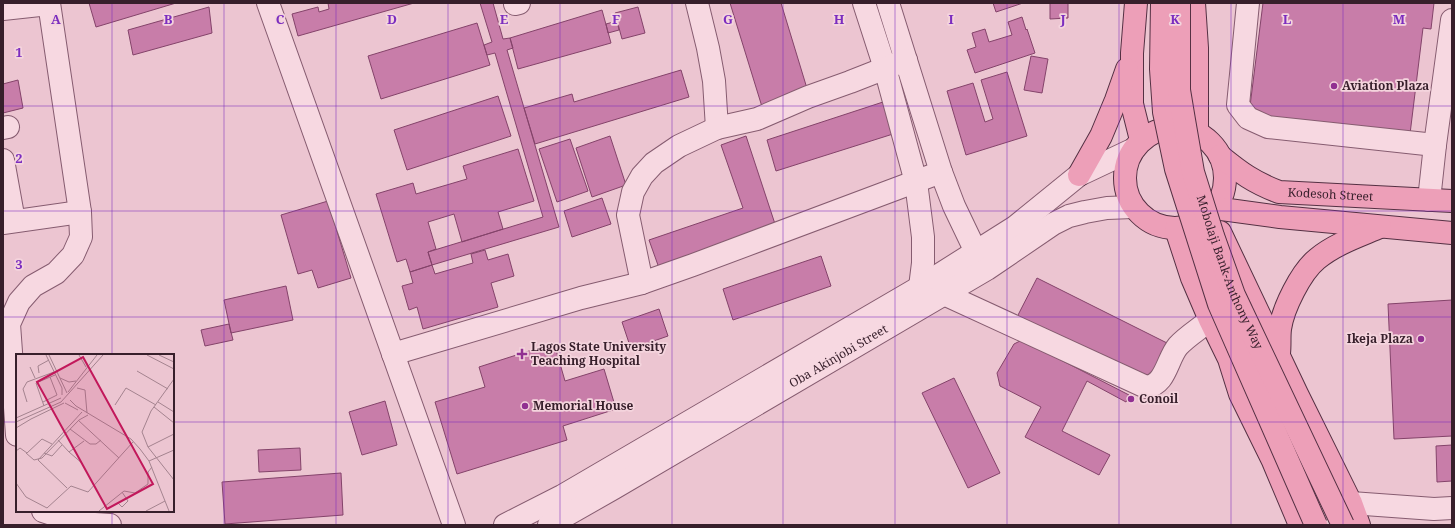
<svg xmlns="http://www.w3.org/2000/svg" width="1455" height="528" viewBox="0 0 1455 528" font-family="'Noto Serif',serif">
  <style>
    .building { fill: #c87da9; stroke: #84436a }
    .lines { fill: none; stroke-linecap: round; stroke-linejoin: round }
    .minor-casing { stroke: #865c70; stroke-width: 24 }
    .major-casing { stroke: #543043; stroke-width: 24 }
    .minor { stroke: #f7d8e1; stroke-width: 22 }
    .major { stroke: #ed9fb8; stroke-width: 22 }
    .major-bridge-casing { stroke: #543043; stroke-width: 24; stroke-linecap: butt }
    .major-bridge { stroke: #ed9fb8; stroke-width: 22 }
    .grid { fill: none; stroke: #7b2cbf; stroke-width: 1; stroke-opacity: 0.55 }
    .poi-dot { fill: #913091; stroke: #f4d4dd; stroke-width: 1.5 }
    .labels { text-anchor: middle; stroke-width: 3.5; stroke-linejoin: round; paint-order: stroke }
    .poi-label { font-size: 12px; font-weight: bold; fill: #371f2b; stroke: #f4d4dd; text-anchor: start }
    .street-label { font-size: 12px; fill: #371f2b; stroke: #f4d4dd }
    .inset-road { fill: none; stroke: #a4838f; stroke-width: 1 }
    .view { fill: #c2185b; fill-opacity: 0.15; stroke: #c2185b; stroke-width: 2 }
    .inset-edge { fill: none; stroke: #371f2b; stroke-width: 2 }
    .grid-label { font-size: 13px; text-anchor: middle; font-weight: bold; fill: #7b2cbf; stroke: #f4d4dd; stroke-width: 3.5; stroke-linejoin: round; paint-order: stroke }
  </style>
  <rect width="100%" height="100%" fill="#ecc5d1"/>
  <!-- building -->
  <path class="building" d="M89,3H176L96,27Z
    M328,3H414L298,36L292,14L318,7L319,12L329,9Z
    M480,3H493L503,39L510,38L513,48L507,50L559,227L432,265L428,252L543,217L495,53L487,55L484,45L492,42Z
    M730,3H781L809,95L763,110Z
    M993,3H1023L996,12Z
    M1050,3H1068V18L1050,19Z
    M1263,3H1434L1431,29L1423,28L1410,134L1249,114Z
    M209,7L212,33L133,55L128,30Z
    M638,7L645,33L622,39L615,13Z
    M602,10L611,43L518,69L510,38Z
    M1022,17L1026,30L1027,29L1035,53L975,73L967,50L976,47L972,33L985,29L989,42L1012,35L1008,22Z
    M617,21L619,30L608,33L606,24Z
    M477,23L490,65L381,99L368,56Z
    M1031,56L1048,59L1042,93L1024,90Z
    M681,70L689,97L535,144L524,108L572,94L574,102Z
    M1007,72L1027,136L966,155L947,91L973,83L985,122L993,119L981,80Z
    M18,80L23,108L3,113V84Z
    M498,96L511,136L407,170L394,130Z
    M883,102L893,134L776,171L767,140Z
    M610,136L626,185L592,197L576,148Z
    M746,136L776,227L659,268L649,240L743,208L721,145Z
    M570,139L588,191L557,202L539,149Z
    M518,149L534,201L498,212L503,229L462,242L454,214L428,222L436,249L428,252L432,265L410,272L406,259L397,262L376,194L413,183L416,194L467,179L463,166Z
    M602,198L611,224L572,237L564,211Z
    M328,201L351,278L318,288L312,270L298,274L281,215Z
    M485,250L488,260L508,254L514,276L491,283L498,307L423,329L417,307L409,310L402,286L413,283L410,272L432,265L435,274L473,263L471,254Z
    M821,256L831,286L733,320L723,289Z
    M1037,278L1171,345L1151,384L1017,317Z
    M286,286L293,320L231,333L224,300Z
    M1452,300V436L1394,439L1388,304Z
    M659,309L668,336L631,349L622,322Z
    M229,324L233,340L205,346L201,330Z
    M1022,340L1129,395L1126,402L1087,381L1062,431L1110,455L1099,475L1025,437L1041,407L1000,386L997,373L1014,344Z
    M554,343L565,381L604,369L616,409L563,426L567,440L457,474L435,402L485,387L479,367Z
    M954,378L1000,473L968,488L922,393Z
    M385,401L397,445L362,455L349,412Z
    M1452,445V481L1437,482L1436,446Z
    M300,448L301,470L259,472L258,450Z
    M341,473L343,515L225,524L222,482Z"/>
  <g class="lines">
    <defs>
      <g id="minor">
        <path d="M268,3L454,525"/>
        <path d="M697,3L708,48L714,81L717,128"/>
        <path d="M864,3L885,68L916,182L923,237V263L920,287"/>
        <path d="M888,3L941,172L954,206L976,252"/>
        <path d="M1248,3L1238,105L1248,118L1268,127L1435,145"/>
        <path d="M515,4L519,3"/>
        <path d="M3,9L49,4"/>
        <path d="M3,128L8,127"/>
        <path d="M3,160L14,221"/>
        <path d="M1429,200L1435,145L1452,20"/>
        <path d="M3,223L80,212"/>
        <path d="M642,283L628,215L633,192L642,176L654,163L679,146L717,128L757,119L808,97L850,82L906,60"/>
        <path d="M944,294L1146,387C1166,385 1167,359 1178,346C1186,337 1199,329 1210,320"/>
        <path d="M393,354L581,298L642,283L693,265L941,172"/>
        <path d="M17,435L9,324L19,302L33,286L56,273L73,255L81,237L80,212L49,3"/>
        <path d="M1351,503L1434,509L1452,508"/>
        <path d="M43,511L79,523L110,525"/>
        <path d="M505,525L562,496L920,287L1015,227L1079,175L1134,149"/>
        <path id="s1" d="M549,525L614,488L987,269L1053,224L1069,216L1085,212L1107,208L1133,207"/>
      </g>
      <g id="major">
        <path d="M1136,3L1132,53V104L1141,140"/>
        <path d="M1194,3L1197,48V132"/>
        <circle cx="1175" cy="178" r="50"/>
        <path id="s2" d="M1220,156C1241,173 1253,182 1279,192L1452,201"/>
        <path d="M1079,175L1101,136L1116,100L1127,69"/>
        <path d="M1214,208L1280,217L1452,233"/>
        <path d="M1176,229L1192,278L1210,320L1229,359L1240,394L1273,461L1300,525"/>
        <path d="M1220,232L1297,394L1351,503L1359,525"/>
        <path d="M1279,353C1280,345 1279,337 1280,329C1283,308 1301,272 1317,259C1335,244 1359,236 1380,227"/>
      </g>
    </defs>
    <!-- minor casing -->
    <use href="#minor" class="minor-casing"/>
    <!-- major casing -->
    <use href="#major" class="major-casing"/>
    <!-- minor -->
    <use href="#minor" class="minor"/>
    <!-- major -->
    <use href="#major" class="major"/>
    <defs>
      <g id="major-bridge">
        <path d="M1162,3L1161,69L1164,112L1176,169L1219,304L1316,525"/>
        <path id="s3" d="M1179,3V90L1184,120L1193,172L1213,236L1234,295L1343,525"/>
      </g>
    </defs>
    <!-- major-bridge casing -->
    <use href="#major-bridge" class="major-bridge-casing"/>
    <!-- major-bridge -->
    <use href="#major-bridge" class="major-bridge"/>
  </g>
  <!-- grid -->
  <path class="grid" d="M112,3V355M224,3V525M336,3V525M448,3V525M560,3V525M672,3V525M783,3V525M895,3V525M1007,3V525M1119,3V525M1231,3V525M1343,3V525M3,106H1452M3,211H1452M3,317H1452M3,422H17M173,422H1452M112,511V525"/>
  <!-- markers -->
  <g class="poi-dot">
    <circle cx="1334" cy="86" r="4"/>
    <circle cx="1421" cy="339" r="4"/>
    <path d="M520 348h4v4h4v4h-4v4h-4v-4h-4v-4h4z"/>
    <circle cx="1131" cy="399" r="4"/>
    <circle cx="525" cy="406" r="4"/>
  </g>
  <g class="labels">
    <!-- poi labels -->
    <g class="poi-label">
      <text x="1342" y="90">Aviation Plaza</text>
      <text x="1413" y="343" text-anchor="end">Ikeja Plaza</text>
      <text x="531" y="351">Lagos State University<tspan x="531" dy="14">Teaching Hospital</tspan></text>
      <text x="1139" y="403">Conoil</text>
      <text x="533" y="410">Memorial House</text>
    </g>
    <!-- street labels -->
    <g class="street-label">
      <text dy="4" stroke="none"><textPath href="#s2" startOffset="121">Kodesoh Street</textPath></text>
      <text dy="4" stroke="none"><textPath href="#s3" startOffset="277">Mobolaji Bank-Anthony Way</textPath></text>
      <text dy="4" stroke="none"><textPath href="#s1" startOffset="335">Oba Akinjobi Street</textPath></text>
    </g>
  </g>
  <!-- overview -->
  <g transform="translate(16 354)">
    <rect width="158" height="158" fill="#ecc5d1"/>
    <path class="inset-road" d="M30,1L46,34V41M33,1L51,39M63,1L70,13M131,1L158,15M143,1L158,8M14,13L19,24M121,17L152,35M23,19L22,12L33,6M44,24L53,28L60,27M158,25L135,57L126,78L132,93L158,126M61,34L69,36L71,59M52,38L81,1M54,46L60,52L115,85L124,95L133,107L153,157M11,48L7,35L11,28L38,18M27,48L41,41L34,23M142,48L158,58M49,49L62,56M99,51L110,34L140,51M28,52L20,29L39,21M138,53L158,69M0,64L45,44M15,65L48,49M62,66L103,104M0,68L45,48L87,1M0,74L15,65M54,75L74,90H80L85,86M42,86L53,98L68,87M132,93L158,80M0,97L4,94L11,99L26,85L36,90M53,98L67,110M10,99L18,106L26,104L63,66L72,61M28,99L36,102L46,91M22,106L66,58M22,106L51,134M133,107L158,96M0,129L10,143L31,154L55,132L72,138L117,88M102,149L106,153L112,147L106,138M83,157L108,137L119,139L132,130V118L136,113M130,157L149,147"/>
    <path class="view" d="M67,3L137,130L91,155L21,28Z"/>
    <rect width="158" height="158" class="inset-edge"/>
  </g>
  <g class="grid-label">
    <text x="56" y="24">A</text>
    <text x="168" y="24">B</text>
    <text x="280" y="24">C</text>
    <text x="392" y="24">D</text>
    <text x="504" y="24">E</text>
    <text x="616" y="24">F</text>
    <text x="728" y="24">G</text>
    <text x="839" y="24">H</text>
    <text x="951" y="24">I</text>
    <text x="1063" y="24">J</text>
    <text x="1175" y="24">K</text>
    <text x="1287" y="24">L</text>
    <text x="1399" y="24">M</text>
    <text x="19" y="57">1</text>
    <text x="19" y="163">2</text>
    <text x="19" y="269">3</text>
  </g>
  <!-- border -->
  <rect width="1455" height="528" fill="none" stroke="#371f2b" stroke-width="8"/>
</svg>
